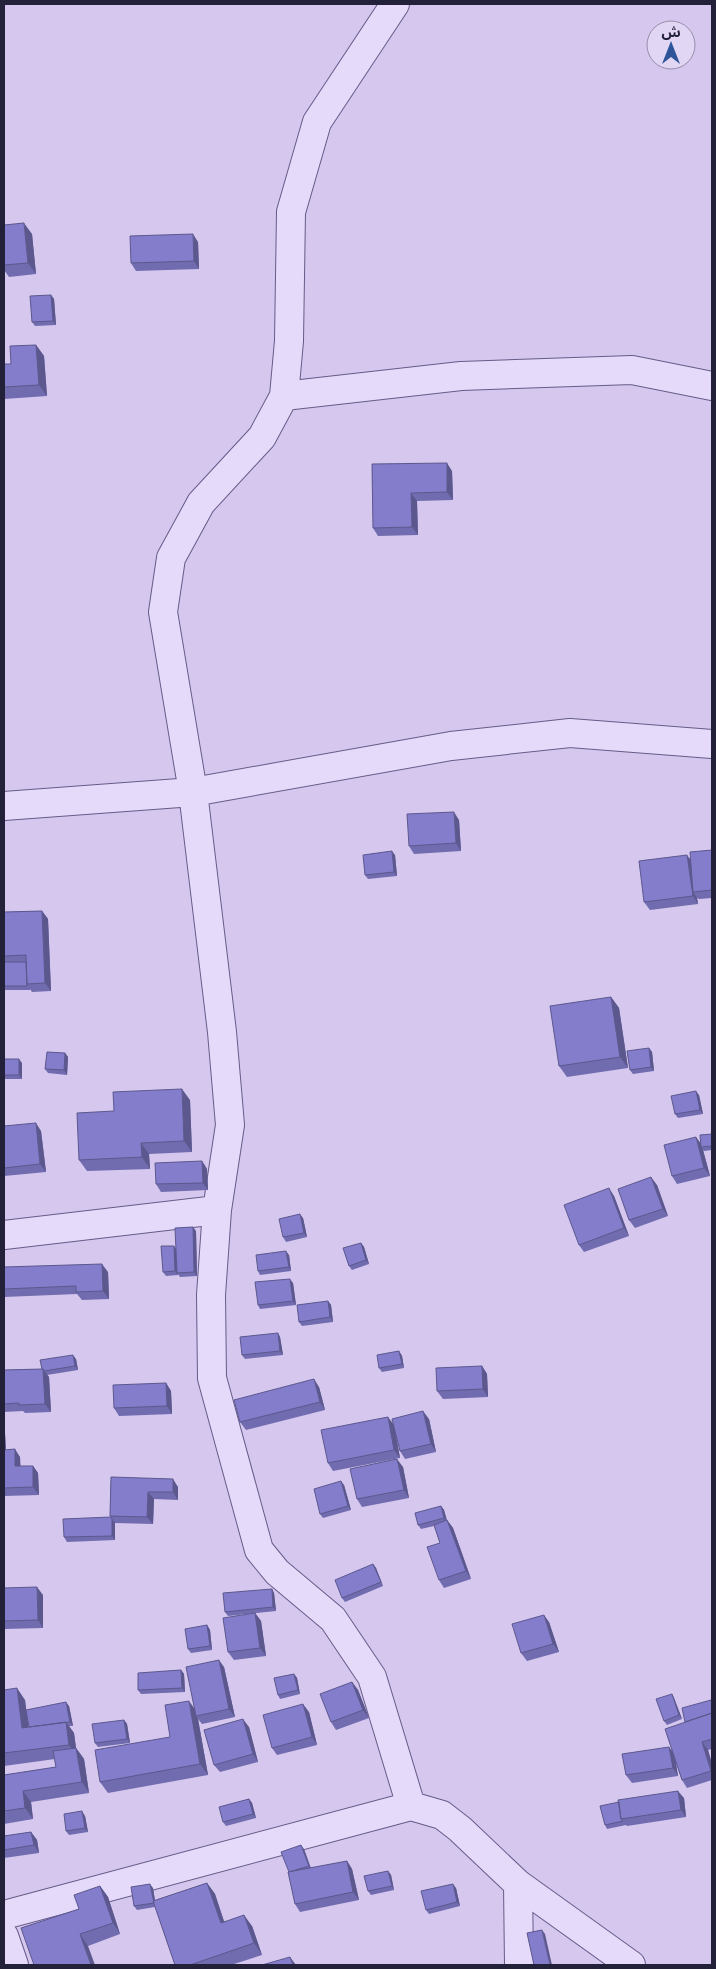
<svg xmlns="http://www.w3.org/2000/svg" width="716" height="1969" viewBox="0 0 716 1969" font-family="Spectral,'Noto Sans Arabic',serif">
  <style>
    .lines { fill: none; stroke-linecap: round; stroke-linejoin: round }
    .street-casing { stroke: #655c89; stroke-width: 30 }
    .street { stroke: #e5daf9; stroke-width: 28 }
    .wall { fill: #716caf; fill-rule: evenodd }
    .shaded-wall { fill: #5c588e }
    .building { fill: #837dcb; stroke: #5c588e }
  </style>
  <rect width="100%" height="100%" fill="#d5c7ee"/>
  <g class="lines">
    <defs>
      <path id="street" d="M395,4L317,122L291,212L289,341L284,396L262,437L201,503L171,558L163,612L193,792L222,1032L230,1125L217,1210L211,1295L212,1378L259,1550L277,1572L333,1619L372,1677L411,1806
        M284,396L461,376L632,370L712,386
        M4,806L193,792L451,746L570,733L712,744
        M4,1235L217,1210
        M518,1884L519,1965
        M4,1915L411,1806L442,1815L460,1829L518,1884L631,1965
        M4,1936L14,1965"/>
    </defs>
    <!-- street casing -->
    <use href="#street" class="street-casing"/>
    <!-- street -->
    <use href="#street" class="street"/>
  </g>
  <!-- wall -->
  <path class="wall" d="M4,225L32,234L36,274L9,277L4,270Z
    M198,242L199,269L136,271L131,263Z
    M51,295L54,299L56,325L35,326L32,322Z
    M36,345L44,356L47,396L4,399V364H11Z
    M372,464L452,471L453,500L417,501L418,535L378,536L373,528Z
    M459,820L461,851L414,854L409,846Z
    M712,850V898L699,899L697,898L698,904L650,910L644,902L690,859Z
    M395,855L397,876L368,879L365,875Z
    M42,911L48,919L51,991L32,992L30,989V990H4V912Z
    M611,997L619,1008L628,1068L567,1077L559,1066Z
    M649,1048L652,1052L654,1071L633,1074L630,1070Z
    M65,1053L68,1057L67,1075L48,1073L45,1069Z
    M4,1059L22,1063V1079H5L4,1078Z
    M699,1095L703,1114L678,1118L675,1114Z
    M190,1100L192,1152L149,1154L150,1169L87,1171L79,1160L114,1111Z
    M4,1126L41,1131L46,1172L4,1176Z
    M712,1134V1150L704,1151L703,1150L710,1176L677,1184L672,1176L700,1143Z
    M202,1161L207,1169L208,1190L161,1192L156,1184Z
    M657,1185L668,1216L635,1228L629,1220Z
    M614,1196L629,1236L584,1252L579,1245Z
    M303,1218L307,1237L286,1242L283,1237Z
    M196,1231L197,1276L180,1277L178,1274V1275L166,1276L163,1272L174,1246L176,1249Z
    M361,1243L364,1247L369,1264L352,1270L349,1266Z
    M289,1255L291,1271L260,1275L258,1271Z
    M4,1267L108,1272L109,1299L82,1300L77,1294L4,1297Z
    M293,1283L296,1305L260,1309L258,1305Z
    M328,1301L331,1305L333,1322L302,1326L299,1322Z
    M278,1333L280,1337L283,1355L245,1359L242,1355Z
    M399,1351L402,1356L404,1368L382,1372L379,1368Z
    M76,1359L78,1370L47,1375L49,1377L51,1412L25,1413L23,1411L4,1412V1370L42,1369Z
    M482,1366L487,1374L488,1397L443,1399L437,1391Z
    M166,1383L171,1391L172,1414L119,1416L114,1408Z
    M319,1387L325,1410L246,1430L240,1422Z
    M429,1419L436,1452L405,1459L400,1451L396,1435L400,1458L333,1471L328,1463L393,1424Z
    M4,1431L5,1433L6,1450L20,1457V1466H33L38,1473L39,1495L4,1496Z
    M403,1467L409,1498L362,1507L357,1499Z
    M111,1477L178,1487V1500L154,1499L153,1524L115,1523V1540L67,1542L64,1537L111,1517L110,1516Z
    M344,1485L351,1510L323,1518L320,1514Z
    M441,1506L444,1510L447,1520L453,1528L471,1579L444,1588L439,1580L440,1543L434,1526L421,1529L418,1525Z
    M373,1564L376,1568L383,1586L345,1602L342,1598Z
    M4,1588L43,1595V1628L4,1629Z
    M272,1589L274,1593L276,1611L228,1616L225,1612Z
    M255,1613L261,1621L266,1656L234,1660L228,1652Z
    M549,1622L559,1652L527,1661L521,1653Z
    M207,1625L210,1630L212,1650L191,1653L188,1649Z
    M224,1667L235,1717L202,1724L198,1719L208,1775L108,1793L100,1782L170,1737L195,1710Z
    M181,1670L184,1674L185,1692L141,1694L138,1690Z
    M294,1674L297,1678L300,1694L280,1699L278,1695Z
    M352,1682L358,1690L369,1718L336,1730L331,1722Z
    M4,1690L25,1700L26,1710L69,1706L73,1726H69L74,1733L76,1748L84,1759L89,1793L31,1802L33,1819L4,1824V1775L56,1767L55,1759L4,1766ZM26,1712L29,1727H28Z
    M672,1694L674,1698L682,1719L667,1725L664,1721Z
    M711,1700L712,1702V1749L708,1750L712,1764V1780L687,1788L682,1780L676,1762L678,1776L632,1783L626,1775L669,1747L672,1751L685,1722Z
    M309,1712L317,1745L277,1755L272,1748Z
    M124,1720L127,1724L130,1743L98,1747L95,1743Z
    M249,1727L258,1762L220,1772L214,1765Z
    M684,1798L686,1817L627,1826L626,1825L607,1829L605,1825L600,1806Z
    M249,1799L252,1803L256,1818L226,1826L223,1822Z
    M85,1816L88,1832L69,1835L66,1831Z
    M31,1832L37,1840L39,1853L4,1858V1836Z
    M304,1849L311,1868L347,1861L352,1869L359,1900L300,1912L295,1904L288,1872Z
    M388,1871L391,1875L394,1890L371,1895L368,1891Z
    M207,1883L215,1894L224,1921L252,1926L262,1955L231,1965H175L155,1907L137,1910L134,1906L153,1888L155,1901Z
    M100,1886L108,1897L120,1934L88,1946L21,1928L79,1909Z
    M456,1888L460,1906L429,1914L426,1910Z"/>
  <!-- shaded-wall -->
  <path class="shaded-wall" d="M24,223L32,234L36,274L28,263Z
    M193,234L198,242L199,269L194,261Z
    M51,295L54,299L56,325L53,321Z
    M36,345L44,356L47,396L39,385Z
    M447,463L452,471L453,500L447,492Z
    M411,493L417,501L418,535L412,527Z
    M454,812L459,820L461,851L456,843Z
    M392,851L395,855L397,876L394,872Z
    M687,855L693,863V892L697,898L698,904L693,896Z
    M42,911L48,919L51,991L45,983Z
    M611,997L619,1008L628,1068L620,1057Z
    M649,1048L652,1052L654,1071L651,1067Z
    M65,1053L68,1057L67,1075L64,1070Z
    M19,1059L22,1063V1079L19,1075Z
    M182,1089L190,1100L192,1152L184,1141Z
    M696,1091L699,1095L703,1114L700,1110Z
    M36,1123L41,1131L46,1172L40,1164Z
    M696,1137L702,1145L701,1147L703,1150L710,1176L704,1168Z
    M141,1143L149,1154L150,1169L142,1157Z
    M202,1161L207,1169L208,1190L203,1183Z
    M651,1177L657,1185L668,1216L663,1209Z
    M609,1188L614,1196L629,1236L624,1228Z
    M300,1214L303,1218L307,1237L304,1233Z
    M193,1227L196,1231L197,1276L194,1272Z
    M361,1243L364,1247L369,1264L366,1260Z
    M174,1246L177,1250V1273L178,1275L175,1271Z
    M286,1251L289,1255L291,1271L289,1267Z
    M102,1264L108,1272L109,1299L103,1291Z
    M290,1279L293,1283L296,1305L293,1301Z
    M328,1301L331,1305L333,1322L330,1317Z
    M278,1333L280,1337L283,1355L280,1351Z
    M399,1351L402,1356L404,1368L402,1364Z
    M73,1355L76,1359L78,1370L75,1366Z
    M482,1366L487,1374L488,1397L483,1389Z
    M43,1369L49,1377L51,1412L45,1404Z
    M314,1379L319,1387L325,1410L320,1402Z
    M166,1383L171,1391L172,1414L167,1406Z
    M423,1411L429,1419L436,1452L431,1444Z
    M388,1417L394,1425L400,1458L394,1450Z
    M4,1431L5,1433L6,1451L4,1448Z
    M15,1449L20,1457L21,1474L15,1466Z
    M397,1459L403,1467L409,1498L404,1490Z
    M33,1466L38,1473L39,1495L33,1487Z
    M173,1479L178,1487V1500L173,1492Z
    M341,1481L344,1485L351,1510L348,1506Z
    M148,1492L154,1499L153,1524L147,1517Z
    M441,1506L444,1510L447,1522L444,1518Z
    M112,1519L115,1523V1540L112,1536Z
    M447,1520L453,1528L471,1579L466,1571Z
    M373,1564L376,1568L383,1586L381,1582Z
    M37,1587L43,1595V1628L38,1620Z
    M272,1589L274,1593L276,1611L273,1607Z
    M255,1613L261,1621L266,1656L260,1648Z
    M544,1615L549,1622L559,1652L553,1644Z
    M207,1625L210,1630L212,1650L210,1646Z
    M219,1660L224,1667L235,1717L229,1709Z
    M181,1670L184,1674L185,1692L182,1688Z
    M294,1674L297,1678L300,1694L298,1690Z
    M352,1682L358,1690L369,1718L363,1710Z
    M17,1688L25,1700L30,1739L22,1728Z
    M672,1694L674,1698L682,1719L679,1715Z
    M189,1701L197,1712L196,1716L198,1719L208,1775L200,1764Z
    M66,1702L69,1706L73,1726L70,1722Z
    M303,1704L309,1712L317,1745L312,1737Z
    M243,1719L249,1727L258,1762L253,1754Z
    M124,1720L127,1724L130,1743L127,1739Z
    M66,1722L74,1733L77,1756L69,1745Z
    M702,1742L708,1750L712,1764V1772Z
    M669,1747L674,1754L678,1776L673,1768Z
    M76,1748L84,1759L89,1793L82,1782Z
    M23,1791L31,1802L33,1819L25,1808Z
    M678,1791L684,1798L686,1817L681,1810Z
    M249,1799L252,1803L256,1818L253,1814Z
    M82,1811L85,1816L88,1832L85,1828Z
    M31,1832L37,1840L39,1853L34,1845Z
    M301,1845L304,1849L311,1870L309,1866Z
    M347,1861L352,1869L359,1900L353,1892Z
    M388,1871L391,1875L394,1890L392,1886Z
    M207,1883L215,1894L228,1934L221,1923Z
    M150,1884L153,1888L156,1907L154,1903Z
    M453,1884L456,1888L460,1906L457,1902Z
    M100,1886L108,1897L120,1934L113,1923Z
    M244,1915L252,1926L262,1955L254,1943Z
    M542,1930L545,1934L552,1965H550Z
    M80,1934L88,1946L95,1965H91Z
    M290,1957L296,1965H293Z"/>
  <!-- building -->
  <path class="building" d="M24,223L28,263L4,265V225Z
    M193,234L194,261L131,263L130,236Z
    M51,295L53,321L32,322L30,296Z
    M36,345L39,385L4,387V364H11L10,346Z
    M447,463V492L411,493L412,527L373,528L372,464Z
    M454,812L456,843L409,846L407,814Z
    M712,850V890L693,892L690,852Z
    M392,851L394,872L365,875L363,855Z
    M687,855L693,896L644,902L639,861Z
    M42,911L45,983L27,984L26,955L4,956V912Z
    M4,962H26L27,986H4Z
    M611,997L620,1057L559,1066L550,1006Z
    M649,1048L651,1067L630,1070L627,1051Z
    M47,1052L65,1053L64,1070L45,1069Z
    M4,1059H19V1075H4Z
    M182,1089L184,1141L141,1143L142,1157L79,1160L77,1113L114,1111L113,1092Z
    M696,1091L700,1110L675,1114L671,1096Z
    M36,1123L40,1164L4,1168V1126Z
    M712,1134V1146L701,1147L700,1135Z
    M696,1137L704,1168L672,1176L664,1145Z
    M202,1161L203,1183L156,1184L155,1163Z
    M651,1177L663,1209L629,1220L618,1189Z
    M609,1188L624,1228L579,1245L564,1205Z
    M300,1214L304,1233L283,1237L279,1219Z
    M193,1227L194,1272L177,1273L175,1228Z
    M361,1243L366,1260L349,1266L343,1248Z
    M161,1246H174L175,1271L163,1272Z
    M286,1251L289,1267L258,1271L256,1255Z
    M102,1264L103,1291L76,1292V1286L4,1289V1267Z
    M290,1279L293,1301L258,1305L255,1282Z
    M328,1301L330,1317L299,1322L297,1305Z
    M278,1333L280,1351L242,1355L240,1337Z
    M399,1351L402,1364L379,1368L377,1355Z
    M73,1355L75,1366L44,1371L43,1369H42L40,1360Z
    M482,1366L483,1389L437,1391L436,1368Z
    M43,1369L45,1404L19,1405V1403L4,1404V1370Z
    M314,1379L320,1402L240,1422L234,1400Z
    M166,1383L167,1406L114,1408L113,1385Z
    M423,1411L431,1444L400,1451L392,1419Z
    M388,1417L394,1450L328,1463L321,1430Z
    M15,1449V1466H33V1487L4,1488V1450Z
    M397,1459L404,1490L357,1499L350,1469Z
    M111,1477L173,1479V1492H148L147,1517L110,1516Z
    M341,1481L348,1506L320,1514L314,1489Z
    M441,1506L444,1518L418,1525L415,1513Z
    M111,1517L112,1519V1536L64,1537L63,1519Z
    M447,1520L466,1571L439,1580L427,1547L440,1543L434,1525Z
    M373,1564L381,1582L342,1598L335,1580Z
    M37,1587L38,1620L4,1621V1588Z
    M272,1589L273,1607L225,1612L223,1593Z
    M255,1613L260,1648L228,1652L223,1618Z
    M544,1615L553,1644L521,1653L512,1624Z
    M207,1625L210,1646L188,1649L185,1629Z
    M219,1660L229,1709L196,1716L186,1667Z
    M181,1670L182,1688L138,1690V1673Z
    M294,1674L298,1690L278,1695L274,1678Z
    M352,1682L363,1710L331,1722L320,1694Z
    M17,1688L22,1728L66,1722L69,1745L4,1753V1690Z
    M672,1694L679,1715L664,1721L656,1699Z
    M711,1700L712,1704V1713L685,1722L682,1708Z
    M189,1701L200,1764L100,1782L95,1750L170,1737L165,1705Z
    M66,1702L70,1722L29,1727L26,1710Z
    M303,1704L312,1737L272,1748L263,1715Z
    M712,1713V1739L702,1742L711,1771L682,1780L665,1729Z
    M243,1719L253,1754L214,1765L204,1730Z
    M124,1720L127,1739L95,1743L92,1724Z
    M669,1747L673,1768L626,1775L622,1754Z
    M76,1748L82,1782L23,1791L25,1808L4,1811V1775L56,1767L53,1751Z
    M678,1791L681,1810L621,1819L618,1800Z
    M249,1799L253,1814L223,1822L219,1807Z
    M619,1802L621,1819L623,1821L605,1825L600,1806Z
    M82,1811L85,1828L66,1831L64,1814Z
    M31,1832L34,1845L4,1850V1836Z
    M301,1845L309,1866L289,1872L281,1852Z
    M347,1861L353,1892L295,1904L288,1872Z
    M388,1871L392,1886L368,1891L364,1876Z
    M207,1883L221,1923L244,1915L254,1943L190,1965H175L153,1901Z
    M150,1884L154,1903L134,1906L131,1887Z
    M453,1884L457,1902L426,1910L421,1891Z
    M100,1886L113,1923L80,1934L91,1965H34L21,1928L79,1909L74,1895Z
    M542,1930L550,1965H534L527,1933Z
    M290,1957L293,1965H262Z"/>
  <!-- border -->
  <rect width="716" height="1969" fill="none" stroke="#23203a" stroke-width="10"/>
  <!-- north arrow -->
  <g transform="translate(671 45)"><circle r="24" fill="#e2d6f5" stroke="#968daa"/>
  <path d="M0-4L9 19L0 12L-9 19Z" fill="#2d5398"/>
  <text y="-8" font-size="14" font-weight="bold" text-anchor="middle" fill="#23203a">ش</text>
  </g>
</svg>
